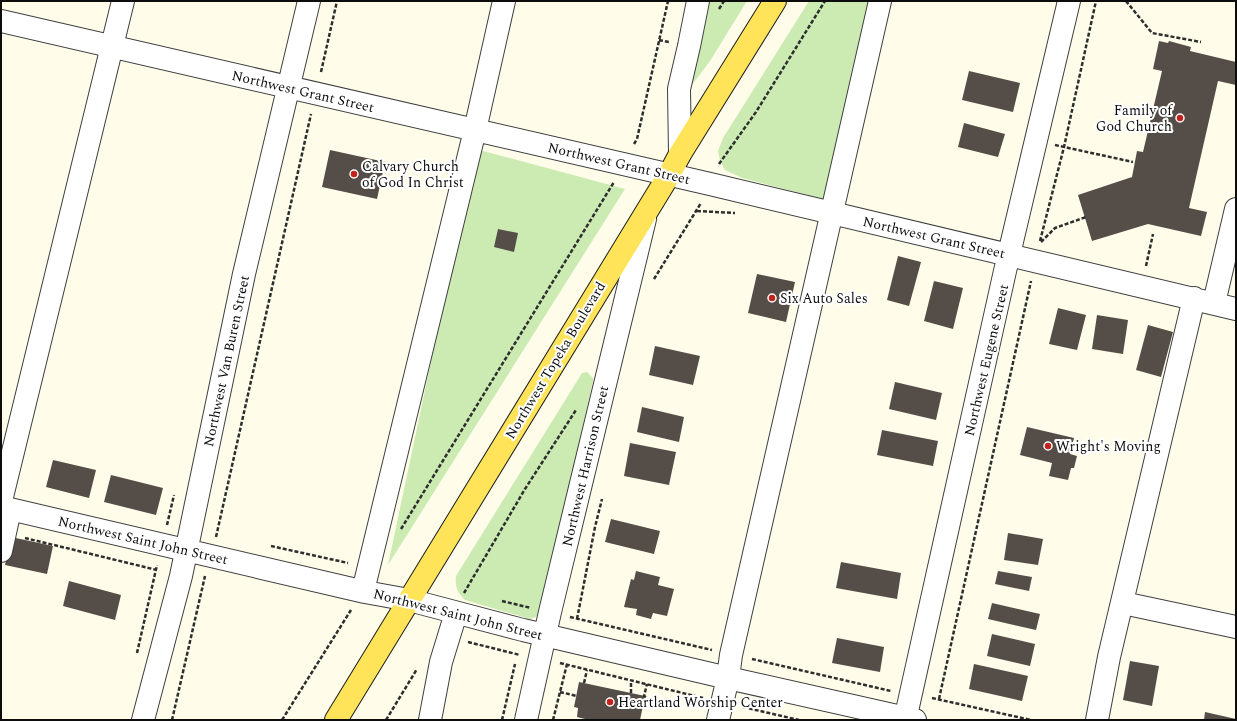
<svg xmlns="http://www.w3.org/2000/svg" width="1237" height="721" viewBox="0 0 1237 721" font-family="Spectral,serif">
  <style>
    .green { fill: #cbebb3 }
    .building { fill: #554e48 }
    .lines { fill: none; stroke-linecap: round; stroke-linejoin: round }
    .minor-casing { stroke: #3f3f3f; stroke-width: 24 }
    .major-casing { stroke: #1d1d1d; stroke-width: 24 }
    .path { stroke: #2e2e2e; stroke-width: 2.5; stroke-dasharray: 4 2; stroke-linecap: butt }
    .minor { stroke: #fff; stroke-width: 22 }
    .major { stroke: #ffe45a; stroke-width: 22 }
    .poi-dot { fill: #c2231e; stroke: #fff; stroke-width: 1.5 }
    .labels { text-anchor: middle; stroke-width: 4; stroke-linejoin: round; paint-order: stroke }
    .street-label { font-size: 14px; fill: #0c0c0c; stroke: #fff }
    .poi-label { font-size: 14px; fill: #0c0c0c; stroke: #fff; text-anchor: start }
  </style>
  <rect width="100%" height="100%" fill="#fffdea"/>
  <!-- green -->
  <path class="green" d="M707,1H747L710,61L686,93Z
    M809,1H889L839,203L742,178L725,170L720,161L718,151L723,138Z
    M476,149L625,189L388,565Z
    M587,372L593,378V381L541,611L536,617L530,619L465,600C457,592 455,587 456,576L582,373Z"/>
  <!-- building -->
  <path class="building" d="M1159,41L1168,43L1169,41L1191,47L1190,51L1236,62V85L1218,81L1189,208L1207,212L1201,236L1148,224L1092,241L1078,195L1132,177L1137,151L1143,152L1162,71L1153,69Z
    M969,71L1020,83L1013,112L962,100Z
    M964,123L1005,134L998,157L958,147Z
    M330,150L385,162L377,199L322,187Z
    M498,229L518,233L514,252L494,247Z
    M898,256L921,262L909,306L887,300Z
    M757,274L795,282L786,322L748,313Z
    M934,281L963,288L953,329L924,321Z
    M1058,308L1086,315L1077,350L1049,344Z
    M1097,315L1128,320L1123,354L1092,349Z
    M1148,325L1173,332L1161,377L1136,370Z
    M655,346L700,356L693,385L649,375Z
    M895,382L942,393L936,420L889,409Z
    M642,407L684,417L679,442L637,432Z
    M1027,427L1074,438L1070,454L1077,456L1074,468H1071L1068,480L1049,476L1052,463L1020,455Z
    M882,430L938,441L933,466L877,455Z
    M630,443L676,452L669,485L624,476Z
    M53,460L96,470L89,498L46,487Z
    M111,475L163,488L156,515L104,502Z
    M611,519L660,531L654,554L605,542Z
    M1008,533L1043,539L1038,565L1004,560Z
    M11,537L53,546L47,574L5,565Z
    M841,562L901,573L897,599L836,588Z
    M636,571L660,577L658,585L674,589L667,616L653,613L651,619L636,615L637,609L624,607L631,579L634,580Z
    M998,571L1032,577L1029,591L995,584Z
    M69,581L121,595L115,620L63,606Z
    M992,603L1040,614L1036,630L988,619Z
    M992,634L1035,644L1030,666L987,656Z
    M837,638L884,647L880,672L832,663Z
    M1130,661L1159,666L1152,706L1123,700Z
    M974,664L1028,676L1022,701L969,689Z
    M579,682L645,696L640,720H585V719L577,717L578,708L574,707Z
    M1205,712L1236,719V720H1204Z"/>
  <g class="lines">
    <defs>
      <path id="minor" d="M1,21L710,184L1236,309
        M680,154L679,89L689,46L698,1
        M1214,303L1236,209
        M1,501L123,1
        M1,507L365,592L409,600L523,630L728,678L915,720
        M1,551L10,510
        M363,591L475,130L504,1
        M1123,603L1236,627
        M143,720L181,576L244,274L309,1
        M430,720L441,662L456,613
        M526,720L550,612L645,219
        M718,720L728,678L731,655L880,1
        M905,720L1005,271L1069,1
        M1097,720L1109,657L1194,298"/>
      <path id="major" d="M336,720L669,175L680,154L775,1"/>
    </defs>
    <!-- minor casing -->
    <use href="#minor" class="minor-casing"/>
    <!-- major casing -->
    <use href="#major" class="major-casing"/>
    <!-- path -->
    <path class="path" d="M1126,1L1152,33L1201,42
      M719,9L724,1
      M659,40L669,42
      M321,72L337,1
      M634,144L637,139L668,1
      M1055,145L1133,162
      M719,164L756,112L825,1
      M697,211L735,213
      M1040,241L1064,147L1096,1
      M1041,242L1055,228L1086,217
      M1146,266L1153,234
      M654,279L701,203
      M167,525L174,495
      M401,529L614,182
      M216,537L311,114
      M25,538L157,570
      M271,546L348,563
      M464,593L525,489L576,410
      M502,601L531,608
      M570,617L712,650
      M577,619L595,527L602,499
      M468,642L520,655
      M137,653L157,565
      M752,659L891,691
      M560,663L703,698
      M584,683L587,670
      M560,692L577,696
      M631,693V681
      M646,697L644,696L647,684
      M932,698L1031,720
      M939,699L1031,281
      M743,707L799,720
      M172,720L205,576
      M282,720L351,610
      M386,720L417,669
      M502,720L515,664
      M553,720L567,664"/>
    <!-- minor -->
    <use href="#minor" class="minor"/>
    <!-- major -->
    <use href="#major" class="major"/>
  </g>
  <!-- markers -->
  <g class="poi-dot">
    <circle cx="1180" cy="118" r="4"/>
    <circle cx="354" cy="174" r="4"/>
    <circle cx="772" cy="298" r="4"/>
    <circle cx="1048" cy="446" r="4"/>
    <circle cx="610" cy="702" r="4"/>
  </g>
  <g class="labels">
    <!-- street labels -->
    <g class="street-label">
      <text transform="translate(303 91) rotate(13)" y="5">Northwest Grant Street</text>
      <text transform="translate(619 163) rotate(13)" y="5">Northwest Grant Street</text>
      <text transform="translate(934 237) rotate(13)" y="5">Northwest Grant Street</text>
      <text transform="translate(555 360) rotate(-59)" y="5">Northwest Topeka Boulevard</text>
      <text transform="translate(986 360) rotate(-77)" y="5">Northwest Eugene Street</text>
      <text transform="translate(226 361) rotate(-78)" y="5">Northwest Van Buren Street</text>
      <text transform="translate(585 466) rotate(-77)" y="5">Northwest Harrison Street</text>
      <text transform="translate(143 540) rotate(13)" y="5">Northwest Saint John Street</text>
      <text transform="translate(458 614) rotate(14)" y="5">Northwest Saint John Street</text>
    </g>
    <!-- poi labels -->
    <g class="poi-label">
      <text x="1172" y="115" text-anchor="end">Family of<tspan x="1172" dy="16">God Church</tspan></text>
      <text x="362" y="171">Calvary Church<tspan x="362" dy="16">of God In Christ</tspan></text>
      <text x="780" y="303">Six Auto Sales</text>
      <text x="1056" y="451">Wright's Moving</text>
      <text x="618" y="707">Heartland Worship Center</text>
    </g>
  </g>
  <!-- border -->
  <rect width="1237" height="721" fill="none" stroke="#0c0c0c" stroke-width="4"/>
</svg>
